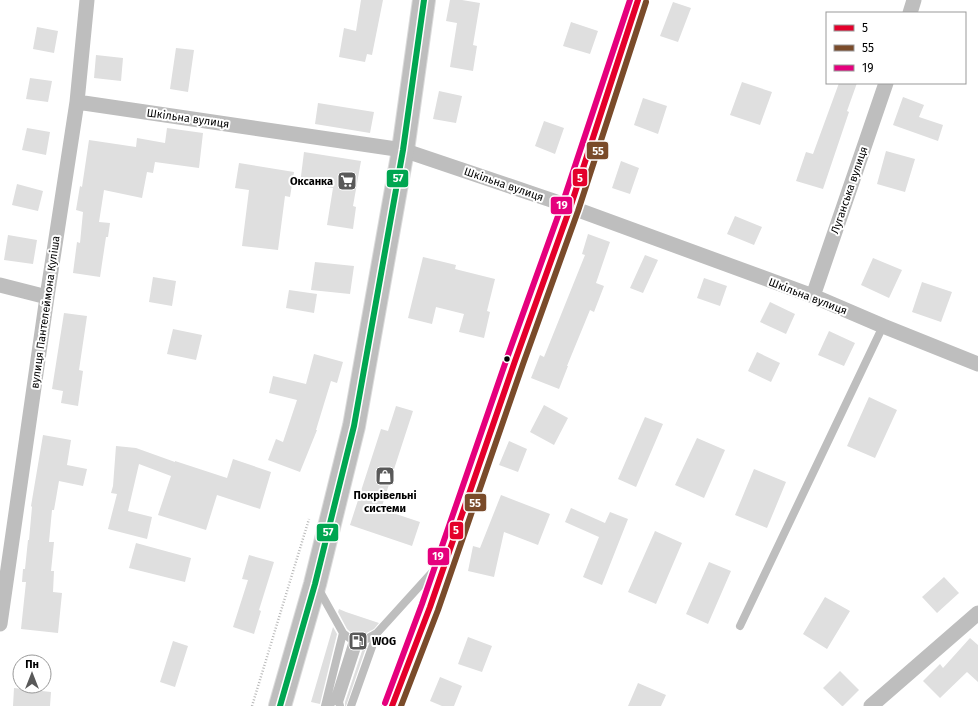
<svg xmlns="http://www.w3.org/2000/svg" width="978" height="706" viewBox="0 0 978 706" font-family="'Fira Sans',sans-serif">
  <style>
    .building { fill: #dfdfdf }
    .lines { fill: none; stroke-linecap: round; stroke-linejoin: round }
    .primary-casing { stroke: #dbdbdb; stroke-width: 24 }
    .path { stroke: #b9b9b9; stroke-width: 2.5; stroke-dasharray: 1 2; stroke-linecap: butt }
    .lane { stroke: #bebebe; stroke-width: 8 }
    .street { stroke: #bebebe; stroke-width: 15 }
    .secondary { stroke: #b8b8b8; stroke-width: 22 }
    .primary { stroke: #bebebe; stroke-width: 22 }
    .bus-1-casing { stroke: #fff; stroke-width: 9 }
    .bus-2-casing { stroke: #fff; stroke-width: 9 }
    .bus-3-casing { stroke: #fff; stroke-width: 9 }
    .bus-4-casing { stroke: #fff; stroke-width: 9 }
    .bus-1 { stroke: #e4002b; stroke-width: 6 }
    .bus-2 { stroke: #7a4b2a; stroke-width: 6 }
    .bus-3 { stroke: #e5007d; stroke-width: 6 }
    .bus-4 { stroke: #00a651; stroke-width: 6 }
    .bus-dot { fill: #000; stroke: #fff; stroke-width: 1.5 }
    .labels { text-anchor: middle; stroke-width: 4; stroke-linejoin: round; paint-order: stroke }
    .street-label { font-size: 11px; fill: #000; stroke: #fff }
    .poi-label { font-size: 11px; font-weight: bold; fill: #000; stroke: #fff; text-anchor: end }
    .line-badge { stroke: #fff; stroke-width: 1.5 }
    .badge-label { font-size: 11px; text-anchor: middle; font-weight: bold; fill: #fff }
  </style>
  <rect width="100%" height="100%" fill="#fff"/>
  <!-- building -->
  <path class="building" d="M361,0H383L372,55L367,54L365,62L339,57L344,28L356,31Z
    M450,0H462L480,3L473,45L477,46L473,71L450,67L457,23L446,21Z
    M673,2L691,8L678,42L660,36Z
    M571,22L598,31L590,54L563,46Z
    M37,27L58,31L54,53L33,49Z
    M176,48L194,50L188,92L170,89Z
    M96,55L123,58L121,81L94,78Z
    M30,78L52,81L48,102L26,99Z
    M742,82L772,92L760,125L730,115Z
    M839,83H857L847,111L849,112L823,189L796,181L806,152L813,154Z
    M439,91L462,96L456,123L433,119Z
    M903,97L924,105L919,117L943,125L938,141L893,125Z
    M643,98L667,106L658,134L634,125Z
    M318,103L374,112L370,133L315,124Z
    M544,121L564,128L555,154L535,146Z
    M27,128L50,132L46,155L22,150Z
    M167,128L203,133L199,168L155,162L153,173L147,172L142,198L104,190L99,222L110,223L108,237H106L100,277L73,273L77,242L80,243L83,212L76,210L80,186L82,187L89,140L136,147L137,138L165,143Z
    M886,151L915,159L905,192L877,184Z
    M304,152L361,161L353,206L356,207L353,229L327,225L333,188L300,184Z
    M621,161L639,168L630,194L612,188Z
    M239,163L294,172L290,197L285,196L278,250L242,246L249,190L235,188Z
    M17,184L43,191L38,211L12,205Z
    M735,216L762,227L754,245L727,234Z
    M588,234L610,242L596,283L604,286L594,312L590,310L567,366H568L559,389L531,378L540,355L544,357L585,255L582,254Z
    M8,235L37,240L33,264L4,260Z
    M645,255L658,260L643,293L630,288Z
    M423,257L456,265L455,269L495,279L487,311L490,312L484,338L459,332L464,314L436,307L432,324L408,318Z
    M873,258L902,270L889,298L861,285Z
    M315,262L354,266L350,294L311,290Z
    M153,277L176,281L172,306L149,302Z
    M704,278L727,286L720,306L697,298Z
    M922,282L952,292L941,322L912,312Z
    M289,290L317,294L314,313L286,308Z
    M770,302L795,314L786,334L760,322Z
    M64,313L87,316L79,370L83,371L78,406L61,403L63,391L52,389Z
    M173,329L202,335L196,360L167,354Z
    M829,331L855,343L844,366L818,355Z
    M757,352L780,363L771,382L748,371Z
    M314,354L343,362L337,383L331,381L316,430H317L300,472L268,460L276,439L283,442L297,400L269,393L273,376L306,384Z
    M869,397L897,410L875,458L847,446Z
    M544,405L568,418L554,445L530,432Z
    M396,406L413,411L381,509L420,522L412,546L350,525L381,429L388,431Z
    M645,417L663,424L636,487L618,479Z
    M43,435L71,440L67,465L87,469L83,486L59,481L54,510H52L49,542H54L51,571H54L53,592L62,593L58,633L21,629L26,582H22L23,569H25L28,540H29L32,507L31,506Z
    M697,438L725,450L704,498L675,485Z
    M509,441L527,449L518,472L499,465Z
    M116,446L136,448L175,462V461L227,478L233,459L271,472L260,509L217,495L206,530L158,515L171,476L139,464L128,511L152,517L147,539L108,529L117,494L111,493L113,486Z
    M754,469L786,482L767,528L735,515Z
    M501,495L550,514L538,545L504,532L494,577L468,571L473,546L480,548Z
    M571,508L605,523L610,512L628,519L602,585L583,577L599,537L565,522Z
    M655,531L682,543L656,604L628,592Z
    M136,543L191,558L185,582L129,568Z
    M249,555L274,562L259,610L261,611L254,634L233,627L248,580L242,579Z
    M709,562L731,571L708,624L686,614Z
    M944,577L959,593L937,613L922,597Z
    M825,597L850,611L827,649L803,634Z
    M339,609L346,612L379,623L374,629L357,638L347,629L338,612Z
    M333,627L337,634L320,704L311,702Z
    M468,637L492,646L482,672L458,664Z
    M970,638L978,645V682L967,672L940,698L923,681L940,664L943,668Z
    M173,641L188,646L175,687L160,682Z
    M367,645L346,706H345V702L363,648Z
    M840,671L859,690L843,706H842L823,688Z
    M440,677L462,686L454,706H442L430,701Z
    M638,683L666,695L661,706H628Z
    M14,688L51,692L50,706H13Z"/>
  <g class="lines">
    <defs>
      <path id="primary" d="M280,706L315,584L354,426L403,150L424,0"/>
    </defs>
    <!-- primary casing -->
    <use href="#primary" class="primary-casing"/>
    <!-- path -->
    <path class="path" d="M252,706L309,519"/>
    <!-- lane -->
    <path class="lane" d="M318,588L343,633L325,706
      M740,626L883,326
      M327,706L334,701L353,641L343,633
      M340,706L339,702L358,644L377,633
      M351,706L377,633L436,568"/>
    <!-- street -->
    <path class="street" d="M910,13L914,0
      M77,102L403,150L551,200L813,296L883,326L978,364
      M0,285L47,297
      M813,296L886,83
      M0,624L47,297L77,102L87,0
      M871,706L978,613"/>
    <!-- secondary -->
    <path class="secondary" d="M392,706L430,607L515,361L570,208L638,0"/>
    <!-- primary -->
    <use href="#primary" class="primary"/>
    <defs>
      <path id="bus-1" d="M392,706L430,607L515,361L570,208L638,0"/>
      <path id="bus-2" d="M401,706L438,610L523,364L578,211L646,2"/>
      <path id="bus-3" d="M385,703L422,604L507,358L562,205L630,0"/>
      <path id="bus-4" d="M280,706L315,584L354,426L403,150L424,0"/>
    </defs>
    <!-- bus-1 casing -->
    <use href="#bus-1" class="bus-1-casing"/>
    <!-- bus-2 casing -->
    <use href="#bus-2" class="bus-2-casing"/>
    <!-- bus-3 casing -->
    <use href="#bus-3" class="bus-3-casing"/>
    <!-- bus-4 casing -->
    <use href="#bus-4" class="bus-4-casing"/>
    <!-- bus-1 -->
    <use href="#bus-1" class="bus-1"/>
    <!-- bus-2 -->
    <use href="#bus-2" class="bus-2"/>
    <!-- bus-3 -->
    <use href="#bus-3" class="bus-3"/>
    <!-- bus-4 -->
    <use href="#bus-4" class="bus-4"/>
  </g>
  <!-- icons -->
  <defs>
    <symbol id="supermarket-square" viewBox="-11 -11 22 22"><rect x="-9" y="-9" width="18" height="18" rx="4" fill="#595959" stroke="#fff"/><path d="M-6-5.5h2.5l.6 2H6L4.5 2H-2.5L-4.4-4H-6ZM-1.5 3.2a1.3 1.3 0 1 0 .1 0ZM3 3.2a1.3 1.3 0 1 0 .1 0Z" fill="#fff"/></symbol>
    <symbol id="shop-square" viewBox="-11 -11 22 22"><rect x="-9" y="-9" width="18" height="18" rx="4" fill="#595959" stroke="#fff"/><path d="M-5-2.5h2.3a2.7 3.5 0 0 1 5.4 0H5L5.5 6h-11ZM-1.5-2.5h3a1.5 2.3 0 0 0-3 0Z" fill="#fff"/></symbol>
    <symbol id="fuel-square" viewBox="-11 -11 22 22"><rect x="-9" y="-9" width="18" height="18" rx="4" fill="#595959" stroke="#fff"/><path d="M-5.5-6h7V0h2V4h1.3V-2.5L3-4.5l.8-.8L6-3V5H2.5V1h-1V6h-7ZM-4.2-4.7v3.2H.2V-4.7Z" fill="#fff"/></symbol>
  </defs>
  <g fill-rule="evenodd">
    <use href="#supermarket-square" x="336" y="170" width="22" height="22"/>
    <use href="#shop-square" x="374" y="465" width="22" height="22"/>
    <use href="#fuel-square" x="347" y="630" width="22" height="22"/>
  </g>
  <!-- markers -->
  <circle class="bus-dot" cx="507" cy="359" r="3.5"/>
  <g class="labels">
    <!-- street labels -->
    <g class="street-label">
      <text transform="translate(188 118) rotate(8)" y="4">Шкільна вулиця</text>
      <text transform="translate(504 184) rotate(19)" y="4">Шкільна вулиця</text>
      <text transform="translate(849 190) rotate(-71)" y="4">Луганська вулиця</text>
      <text transform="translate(808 296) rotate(21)" y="4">Шкільна вулиця</text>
      <text transform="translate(45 312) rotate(-82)" y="4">вулиця Пантелеймона Куліша</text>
    </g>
    <!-- poi labels -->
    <g class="poi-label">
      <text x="333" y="185">Оксанка</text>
      <text x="385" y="499" text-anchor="middle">Покрівельні<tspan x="385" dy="13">системи</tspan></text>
      <text x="372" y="645" text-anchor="start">WOG</text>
    </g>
  </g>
  <g class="line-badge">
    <rect x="586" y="141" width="23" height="19" rx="4" fill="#7a4b2a"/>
    <rect x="572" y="168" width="16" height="19" rx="4" fill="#e4002b"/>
    <rect x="386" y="169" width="23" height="19" rx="4" fill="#00a651"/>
    <rect x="550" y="196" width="23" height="19" rx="4" fill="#e5007d"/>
    <rect x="464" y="493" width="23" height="19" rx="4" fill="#7a4b2a"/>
    <rect x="449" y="521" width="15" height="19" rx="4" fill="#e4002b"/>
    <rect x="316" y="523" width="23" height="19" rx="4" fill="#00a651"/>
    <rect x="427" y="547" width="23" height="19" rx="4" fill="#e5007d"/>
  </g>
  <g class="badge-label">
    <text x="598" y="155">55</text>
    <text x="580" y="182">5</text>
    <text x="398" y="182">57</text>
    <text x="562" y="209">19</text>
    <text x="475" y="507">55</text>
    <text x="456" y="534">5</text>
    <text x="328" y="536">57</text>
    <text x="438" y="560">19</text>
  </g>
  <!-- legend -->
  <rect x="826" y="12" width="140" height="72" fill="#ffffff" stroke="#999999"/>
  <rect x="834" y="25" width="20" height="6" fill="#e4002b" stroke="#999999"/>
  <text x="862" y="32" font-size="12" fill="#000000">5</text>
  <rect x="834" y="45" width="20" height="6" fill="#7a4b2a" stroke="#999999"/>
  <text x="862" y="52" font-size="12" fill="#000000">55</text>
  <rect x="834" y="65" width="20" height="6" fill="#e5007d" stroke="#999999"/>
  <text x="862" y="72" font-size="12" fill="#000000">19</text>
  <!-- north arrow -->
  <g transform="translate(32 674)"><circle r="19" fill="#ffffff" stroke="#999999"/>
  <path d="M0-3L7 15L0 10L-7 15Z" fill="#595959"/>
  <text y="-6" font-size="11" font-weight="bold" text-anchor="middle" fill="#000000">Пн</text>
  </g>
</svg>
